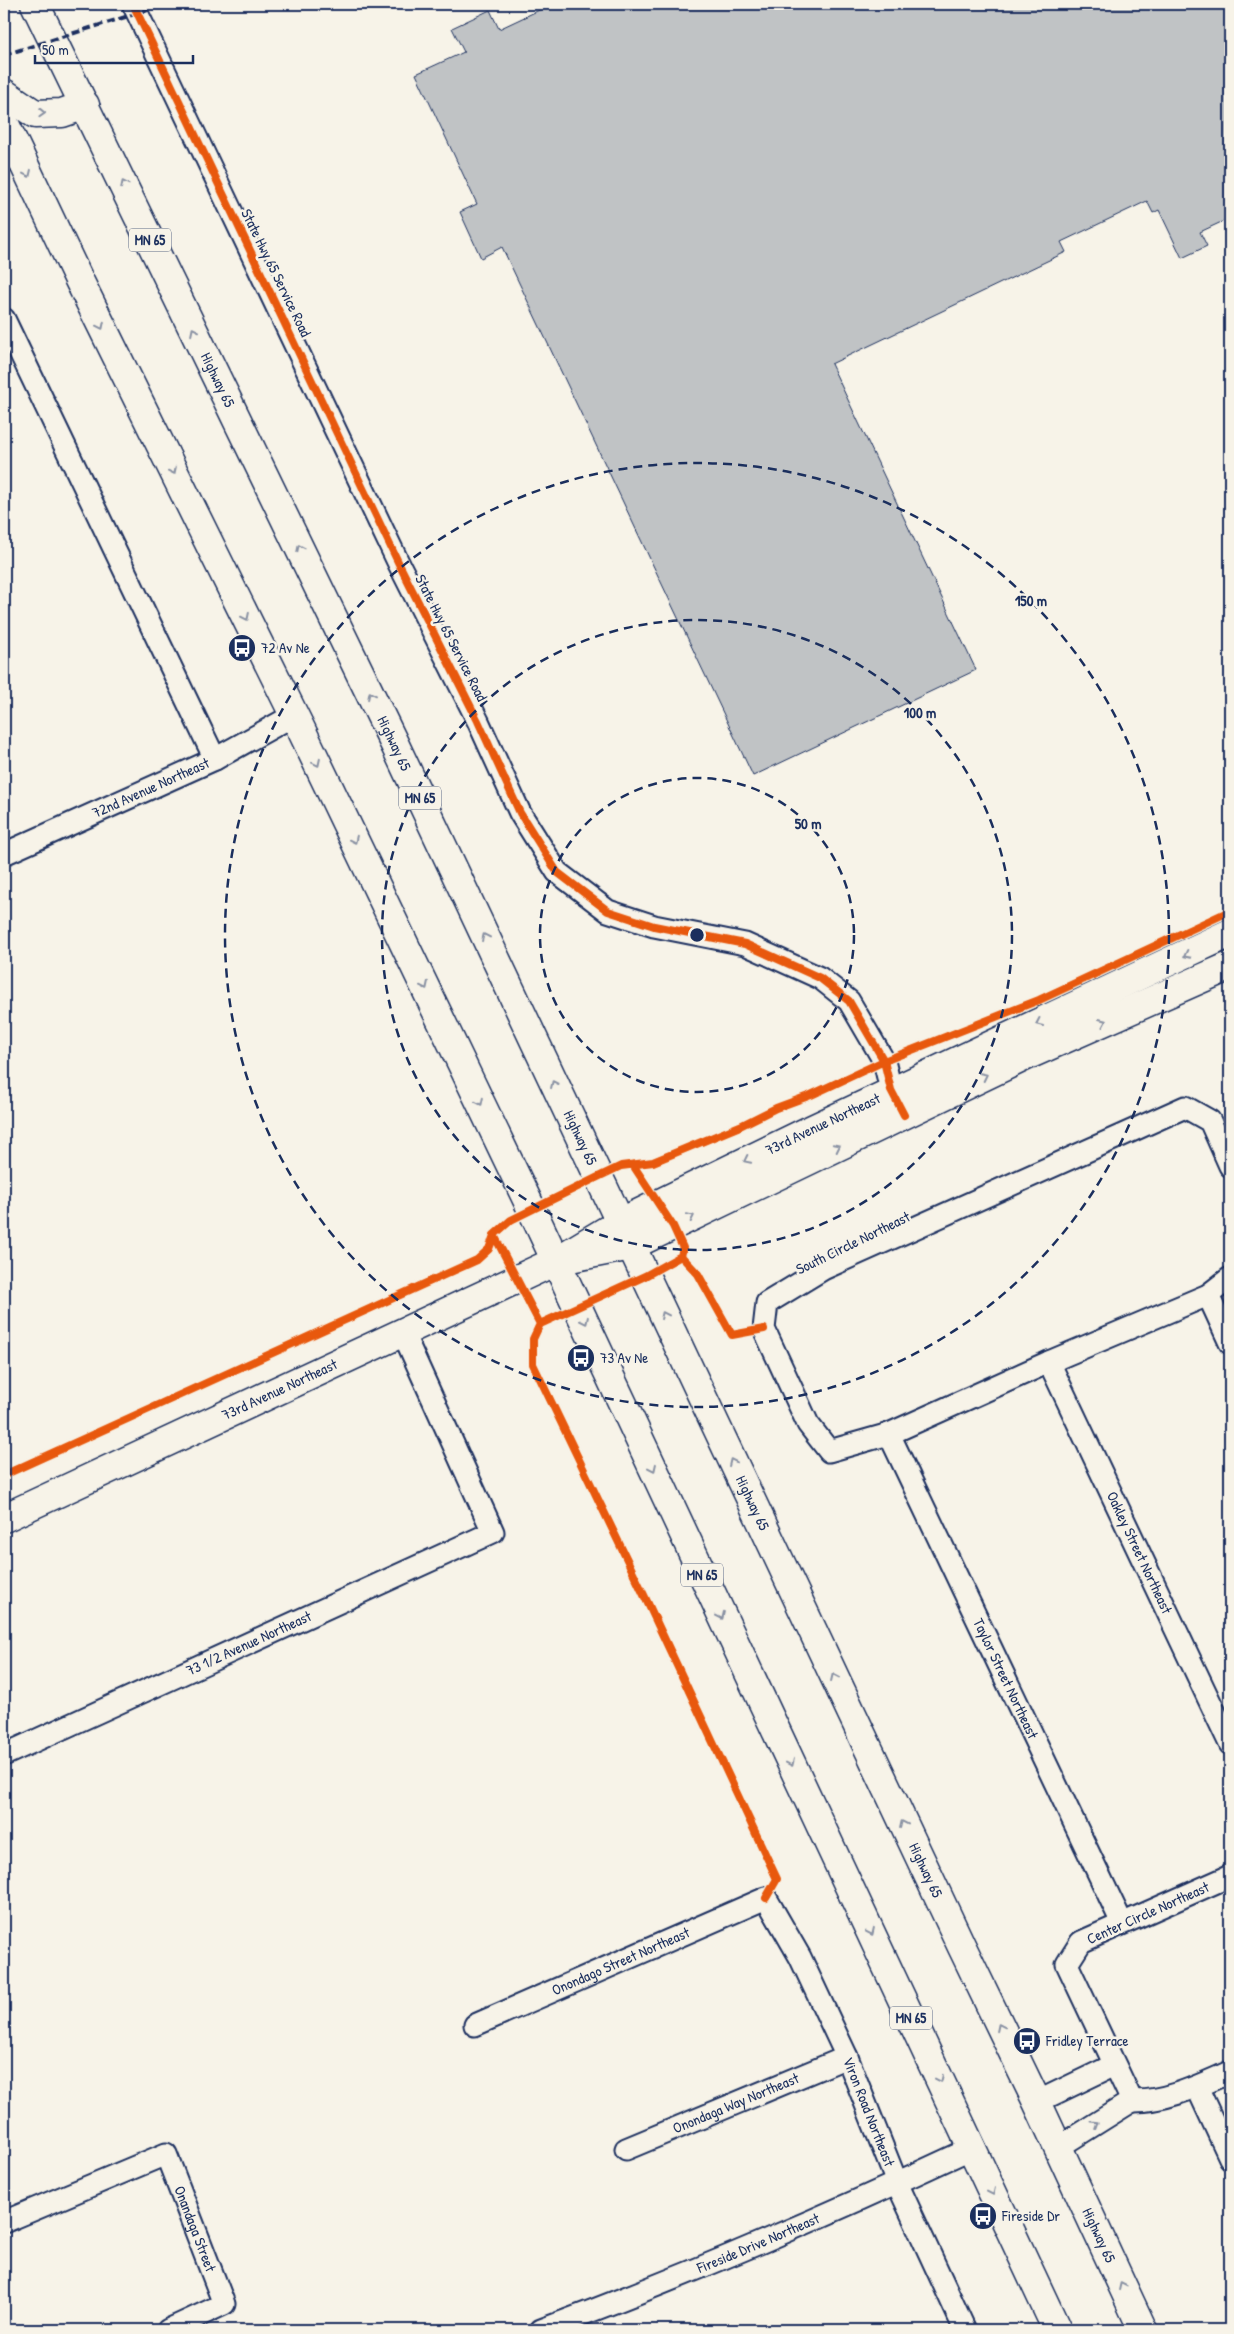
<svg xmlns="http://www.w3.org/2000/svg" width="1234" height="2334" viewBox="0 0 1234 2334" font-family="'Patrick Hand',sans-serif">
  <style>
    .building { fill: #c0c3c5; stroke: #1b2f5e }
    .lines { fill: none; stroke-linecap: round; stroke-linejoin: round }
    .minor-casing { stroke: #1b2f5e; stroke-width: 25 }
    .tertiary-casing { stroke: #1b2f5e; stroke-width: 31 }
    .trunk-casing { stroke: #1b2f5e; stroke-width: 31 }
    .minor { stroke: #f7f3e8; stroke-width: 21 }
    .tertiary { stroke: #f7f3e8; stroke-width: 28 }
    .trunk { stroke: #f7f3e8; stroke-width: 28 }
    .rail { stroke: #1b2f5e; stroke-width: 4; stroke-dasharray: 8 4; stroke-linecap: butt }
    .cycleway-casing { stroke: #f7f3e8; stroke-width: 11 }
    .cycleway { stroke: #e8590c; stroke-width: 8 }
    .oneway { stroke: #8991a3 }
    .ring { fill: none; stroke: #1b2f5e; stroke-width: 2.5; stroke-dasharray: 9 6 }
    .labels { text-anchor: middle; stroke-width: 5; stroke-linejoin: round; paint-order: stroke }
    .shield { fill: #f7f3e8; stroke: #5d6a87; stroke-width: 1 }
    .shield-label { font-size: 14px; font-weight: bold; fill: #1b2f5e }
    .street-label { font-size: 15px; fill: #1b2f5e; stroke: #f7f3e8 }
    .poi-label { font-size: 15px; fill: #1b2f5e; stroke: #f7f3e8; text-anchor: start }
    .centre { fill: #1b2f5e; stroke: #f7f3e8; stroke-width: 2.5 }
    .ring-label { font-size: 15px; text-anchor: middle; font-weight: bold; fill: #1b2f5e; stroke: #f7f3e8; stroke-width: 5; stroke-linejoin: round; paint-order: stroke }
  </style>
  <rect width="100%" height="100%" fill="#f7f3e8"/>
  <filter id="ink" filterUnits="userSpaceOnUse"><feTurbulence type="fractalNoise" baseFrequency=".02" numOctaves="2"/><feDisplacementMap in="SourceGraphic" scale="10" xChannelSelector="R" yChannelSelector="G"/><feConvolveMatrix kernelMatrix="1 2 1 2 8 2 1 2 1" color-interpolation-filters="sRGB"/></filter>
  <g filter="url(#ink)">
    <!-- building -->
    <path class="building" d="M552,4H1230V218L1200,232L1207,246L1182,258L1159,210L1153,213L1147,201L1061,242L1066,252L831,364L976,670L753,776L502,247L481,258L460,212L477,204L416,74L464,52L452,28L490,10L499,29Z"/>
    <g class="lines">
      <defs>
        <g id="minor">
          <path d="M133,4L399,564L478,721L520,813L557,872L608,911L654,926L745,944L820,978L849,1001L884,1061L891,1090L898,1104"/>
          <path d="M4,319L215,759"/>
          <path id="s1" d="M4,854L215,759L294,715"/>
          <path d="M1230,1166L1210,1121L1185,1107L823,1269L767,1303L764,1329L808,1424L829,1451L889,1434L1049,1362L1208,1295L1230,1278"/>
          <path d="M1208,1295L1230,1343"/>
          <path id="s2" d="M1049,1362L1230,1744"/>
          <path id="s3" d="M889,1434L1122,1923"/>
          <path id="s4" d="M4,1755L493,1532L403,1333"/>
          <path d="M1230,1876L1081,1942L1067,1964L1132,2101C1166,2102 1200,2085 1230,2072"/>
          <path id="s5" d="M475,2025L766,1898L800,1957L847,2057L897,2183L965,2330"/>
          <path d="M1197,2087L1230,2158"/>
          <path d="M1037,2102L1114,2065"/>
          <path d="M1057,2148L1132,2101"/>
          <path id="s6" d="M626,2149L847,2057"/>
          <path id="s7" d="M4,2222L166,2154L224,2304L168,2330"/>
          <path id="s8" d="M541,2330C687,2276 831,2214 972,2148"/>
        </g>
        <g id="tertiary">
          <path d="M575,1257L631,1246L1026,1056L1230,966"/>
          <path id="s9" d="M4,1518L556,1261L619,1223L808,1131L1230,933"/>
        </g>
        <g id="trunk">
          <path id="s10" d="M35,4L394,743L962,1947L1037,2102L1143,2330"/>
          <path d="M4,93L35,114L62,113L85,105"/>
          <path d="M4,122L80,282L299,725L532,1210L1057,2330"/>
        </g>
      </defs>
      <!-- minor casing -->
      <use href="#minor" class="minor-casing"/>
      <!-- tertiary casing -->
      <use href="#tertiary" class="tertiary-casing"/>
      <!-- trunk casing -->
      <use href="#trunk" class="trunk-casing"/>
      <!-- minor -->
      <use href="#minor" class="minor"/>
      <!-- tertiary -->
      <use href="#tertiary" class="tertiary"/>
      <!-- trunk -->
      <use href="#trunk" class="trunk"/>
      <!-- rail -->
      <path class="rail" d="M4,55L167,4"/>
      <defs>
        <path id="cycleway" d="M133,4L399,564L478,721L520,813L557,872L608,911L654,926L745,944L820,978L849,1001L884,1061L891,1090L904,1115
          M494,1235L540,1324L645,1276L681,1256L683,1248L673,1226L633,1165
          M681,1256L698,1274L732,1335L764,1329
          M540,1324L533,1339V1364L644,1595L777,1879L766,1898
          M4,1475L477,1260L489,1249L494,1235L511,1220L598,1177L621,1166L653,1162L740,1126L776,1108L811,1095L884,1061L1039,1000L1230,911"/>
      </defs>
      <!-- cycleway casing -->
      <use href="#cycleway" class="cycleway-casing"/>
      <!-- cycleway -->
      <use href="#cycleway" class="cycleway"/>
    </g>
    <!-- one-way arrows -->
    <defs><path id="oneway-chevron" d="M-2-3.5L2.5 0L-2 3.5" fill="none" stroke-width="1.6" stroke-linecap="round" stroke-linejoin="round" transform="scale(1.25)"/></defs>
    <g class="oneway">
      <use href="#oneway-chevron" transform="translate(42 113) rotate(2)"/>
      <use href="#oneway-chevron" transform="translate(28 174) rotate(65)"/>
      <use href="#oneway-chevron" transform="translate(124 184) rotate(-116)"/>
      <use href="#oneway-chevron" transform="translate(101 326) rotate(64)"/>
      <use href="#oneway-chevron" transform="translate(194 331) rotate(-116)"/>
      <use href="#oneway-chevron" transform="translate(173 471) rotate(64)"/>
      <use href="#oneway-chevron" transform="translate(300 548) rotate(-116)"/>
      <use href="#oneway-chevron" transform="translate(246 617) rotate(64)"/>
      <use href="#oneway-chevron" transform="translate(371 695) rotate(-116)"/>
      <use href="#oneway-chevron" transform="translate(317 763) rotate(64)"/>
      <use href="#oneway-chevron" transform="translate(354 840) rotate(64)"/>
      <use href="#oneway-chevron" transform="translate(485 937) rotate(-115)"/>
      <use href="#oneway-chevron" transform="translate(1187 955) rotate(154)"/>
      <use href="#oneway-chevron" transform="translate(425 986) rotate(64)"/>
      <use href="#oneway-chevron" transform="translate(1103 1022) rotate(-24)"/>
      <use href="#oneway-chevron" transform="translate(1039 1023) rotate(155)"/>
      <use href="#oneway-chevron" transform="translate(984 1076) rotate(-26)"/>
      <use href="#oneway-chevron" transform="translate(554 1084) rotate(-115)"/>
      <use href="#oneway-chevron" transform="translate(480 1102) rotate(64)"/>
      <use href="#oneway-chevron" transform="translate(837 1147) rotate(-26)"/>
      <use href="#oneway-chevron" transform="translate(747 1160) rotate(154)"/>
      <use href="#oneway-chevron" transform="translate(691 1217) rotate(-26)"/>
      <use href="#oneway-chevron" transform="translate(664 1315) rotate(-115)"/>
      <use href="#oneway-chevron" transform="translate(585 1321) rotate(65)"/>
      <use href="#oneway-chevron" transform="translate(732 1462) rotate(-115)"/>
      <use href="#oneway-chevron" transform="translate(653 1468) rotate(65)"/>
      <use href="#oneway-chevron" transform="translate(721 1616) rotate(65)"/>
      <use href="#oneway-chevron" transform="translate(834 1677) rotate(-115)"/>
      <use href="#oneway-chevron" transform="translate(791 1763) rotate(65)"/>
      <use href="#oneway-chevron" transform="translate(903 1824) rotate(-115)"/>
      <use href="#oneway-chevron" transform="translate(871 1932) rotate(65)"/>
      <use href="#oneway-chevron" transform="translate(1000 2027) rotate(-116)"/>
      <use href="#oneway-chevron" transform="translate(940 2079) rotate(65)"/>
      <use href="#oneway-chevron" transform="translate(1095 2124) rotate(-32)"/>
      <use href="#oneway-chevron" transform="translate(992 2192) rotate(65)"/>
      <use href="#oneway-chevron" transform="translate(1122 2286) rotate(-115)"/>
    </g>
  </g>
  <!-- distance rings -->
  <g class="ring">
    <circle cx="697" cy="935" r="157"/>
    <circle cx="697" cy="935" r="315"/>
    <circle cx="697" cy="935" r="472"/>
  </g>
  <!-- icons -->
  <defs>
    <symbol id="bus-disc" viewBox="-11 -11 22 22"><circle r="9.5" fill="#1b2f5e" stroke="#f7f3e8"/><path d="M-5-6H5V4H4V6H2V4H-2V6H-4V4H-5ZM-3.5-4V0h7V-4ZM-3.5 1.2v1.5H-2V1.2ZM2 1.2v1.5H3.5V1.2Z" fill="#fff"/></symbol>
  </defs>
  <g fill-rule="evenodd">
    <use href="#bus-disc" x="226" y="632" width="32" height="32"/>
    <use href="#bus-disc" x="565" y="1342" width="32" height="32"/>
    <use href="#bus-disc" x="1011" y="2025" width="32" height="32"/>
    <use href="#bus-disc" x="967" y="2200" width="32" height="32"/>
  </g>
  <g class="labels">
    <!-- shield labels -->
    <g class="shield">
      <rect x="129" y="228.5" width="42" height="23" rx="4"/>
      <rect x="399" y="786.5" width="42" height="23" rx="4"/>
      <rect x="681" y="1563.5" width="42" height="23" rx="4"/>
      <rect x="890" y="2006.5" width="42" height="23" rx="4"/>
    </g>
    <g class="shield-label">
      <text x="150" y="245">MN 65</text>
      <text x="420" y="803">MN 65</text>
      <text x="702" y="1580">MN 65</text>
      <text x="911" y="2023">MN 65</text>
    </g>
    <!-- street labels -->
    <g class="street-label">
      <text transform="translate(276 273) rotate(64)" y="5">State Hwy 65 Service Road</text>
      <text dy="5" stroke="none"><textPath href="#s10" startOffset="418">Highway 65</textPath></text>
      <text transform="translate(451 638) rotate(63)" y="5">State Hwy 65 Service Road</text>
      <text dy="5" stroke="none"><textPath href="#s10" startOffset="822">Highway 65</textPath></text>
      <text dy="5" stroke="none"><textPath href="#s1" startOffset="161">72nd Avenue Northeast</textPath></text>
      <text dy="5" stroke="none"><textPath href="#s9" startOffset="909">73rd Avenue Northeast</textPath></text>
      <text dy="5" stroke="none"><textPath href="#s10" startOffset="1258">Highway 65</textPath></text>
      <text transform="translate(853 1243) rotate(-26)" y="5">South Circle Northeast</text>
      <text dy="5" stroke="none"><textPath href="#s9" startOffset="304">73rd Avenue Northeast</textPath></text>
      <text dy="5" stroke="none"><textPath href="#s10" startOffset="1662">Highway 65</textPath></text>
      <text dy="5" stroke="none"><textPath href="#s2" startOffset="211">Oakley Street Northeast</textPath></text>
      <text dy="5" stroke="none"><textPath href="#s4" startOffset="269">73 1/2 Avenue Northeast</textPath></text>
      <text dy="5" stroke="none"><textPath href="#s3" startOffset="271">Taylor Street Northeast</textPath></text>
      <text dy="5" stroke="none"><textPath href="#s10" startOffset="2068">Highway 65</textPath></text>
      <text transform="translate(1148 1913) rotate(-24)" y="5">Center Circle Northeast</text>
      <text dy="5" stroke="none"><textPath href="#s5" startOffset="159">Onondago Street Northeast</textPath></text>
      <text dy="5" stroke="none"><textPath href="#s6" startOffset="119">Onondaga Way Northeast</textPath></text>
      <text dy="5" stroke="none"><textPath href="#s5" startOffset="555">Viron Road Northeast</textPath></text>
      <text dy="5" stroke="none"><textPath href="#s7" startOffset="256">Onandaga Street</textPath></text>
      <text dy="5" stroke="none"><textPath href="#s10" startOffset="2472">Highway 65</textPath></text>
      <text dy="5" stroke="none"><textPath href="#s8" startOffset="234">Fireside Drive Northeast</textPath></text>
    </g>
    <!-- poi labels -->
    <g class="poi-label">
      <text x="261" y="653">72 Av Ne</text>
      <text x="600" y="1363">73 Av Ne</text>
      <text x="1046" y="2046">Fridley Terrace</text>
      <text x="1002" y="2221">Fireside Dr</text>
    </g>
  </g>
  <circle cx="697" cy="935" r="8" class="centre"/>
  <g class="ring-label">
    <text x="1031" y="606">150 m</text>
    <text x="920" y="718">100 m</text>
    <text x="808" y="829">50 m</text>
  </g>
  <!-- margin -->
  <rect width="1234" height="2334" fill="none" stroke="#f7f3e8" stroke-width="20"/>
  <rect x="10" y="10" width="1214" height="2314" fill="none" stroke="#1b2f5e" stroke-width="2" filter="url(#ink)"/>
  <!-- scale -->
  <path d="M35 55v8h158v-8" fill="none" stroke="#1b2f5e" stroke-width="2.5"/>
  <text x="42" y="55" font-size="15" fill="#1b2f5e" stroke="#f7f3e8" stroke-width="4" paint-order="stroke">50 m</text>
</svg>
